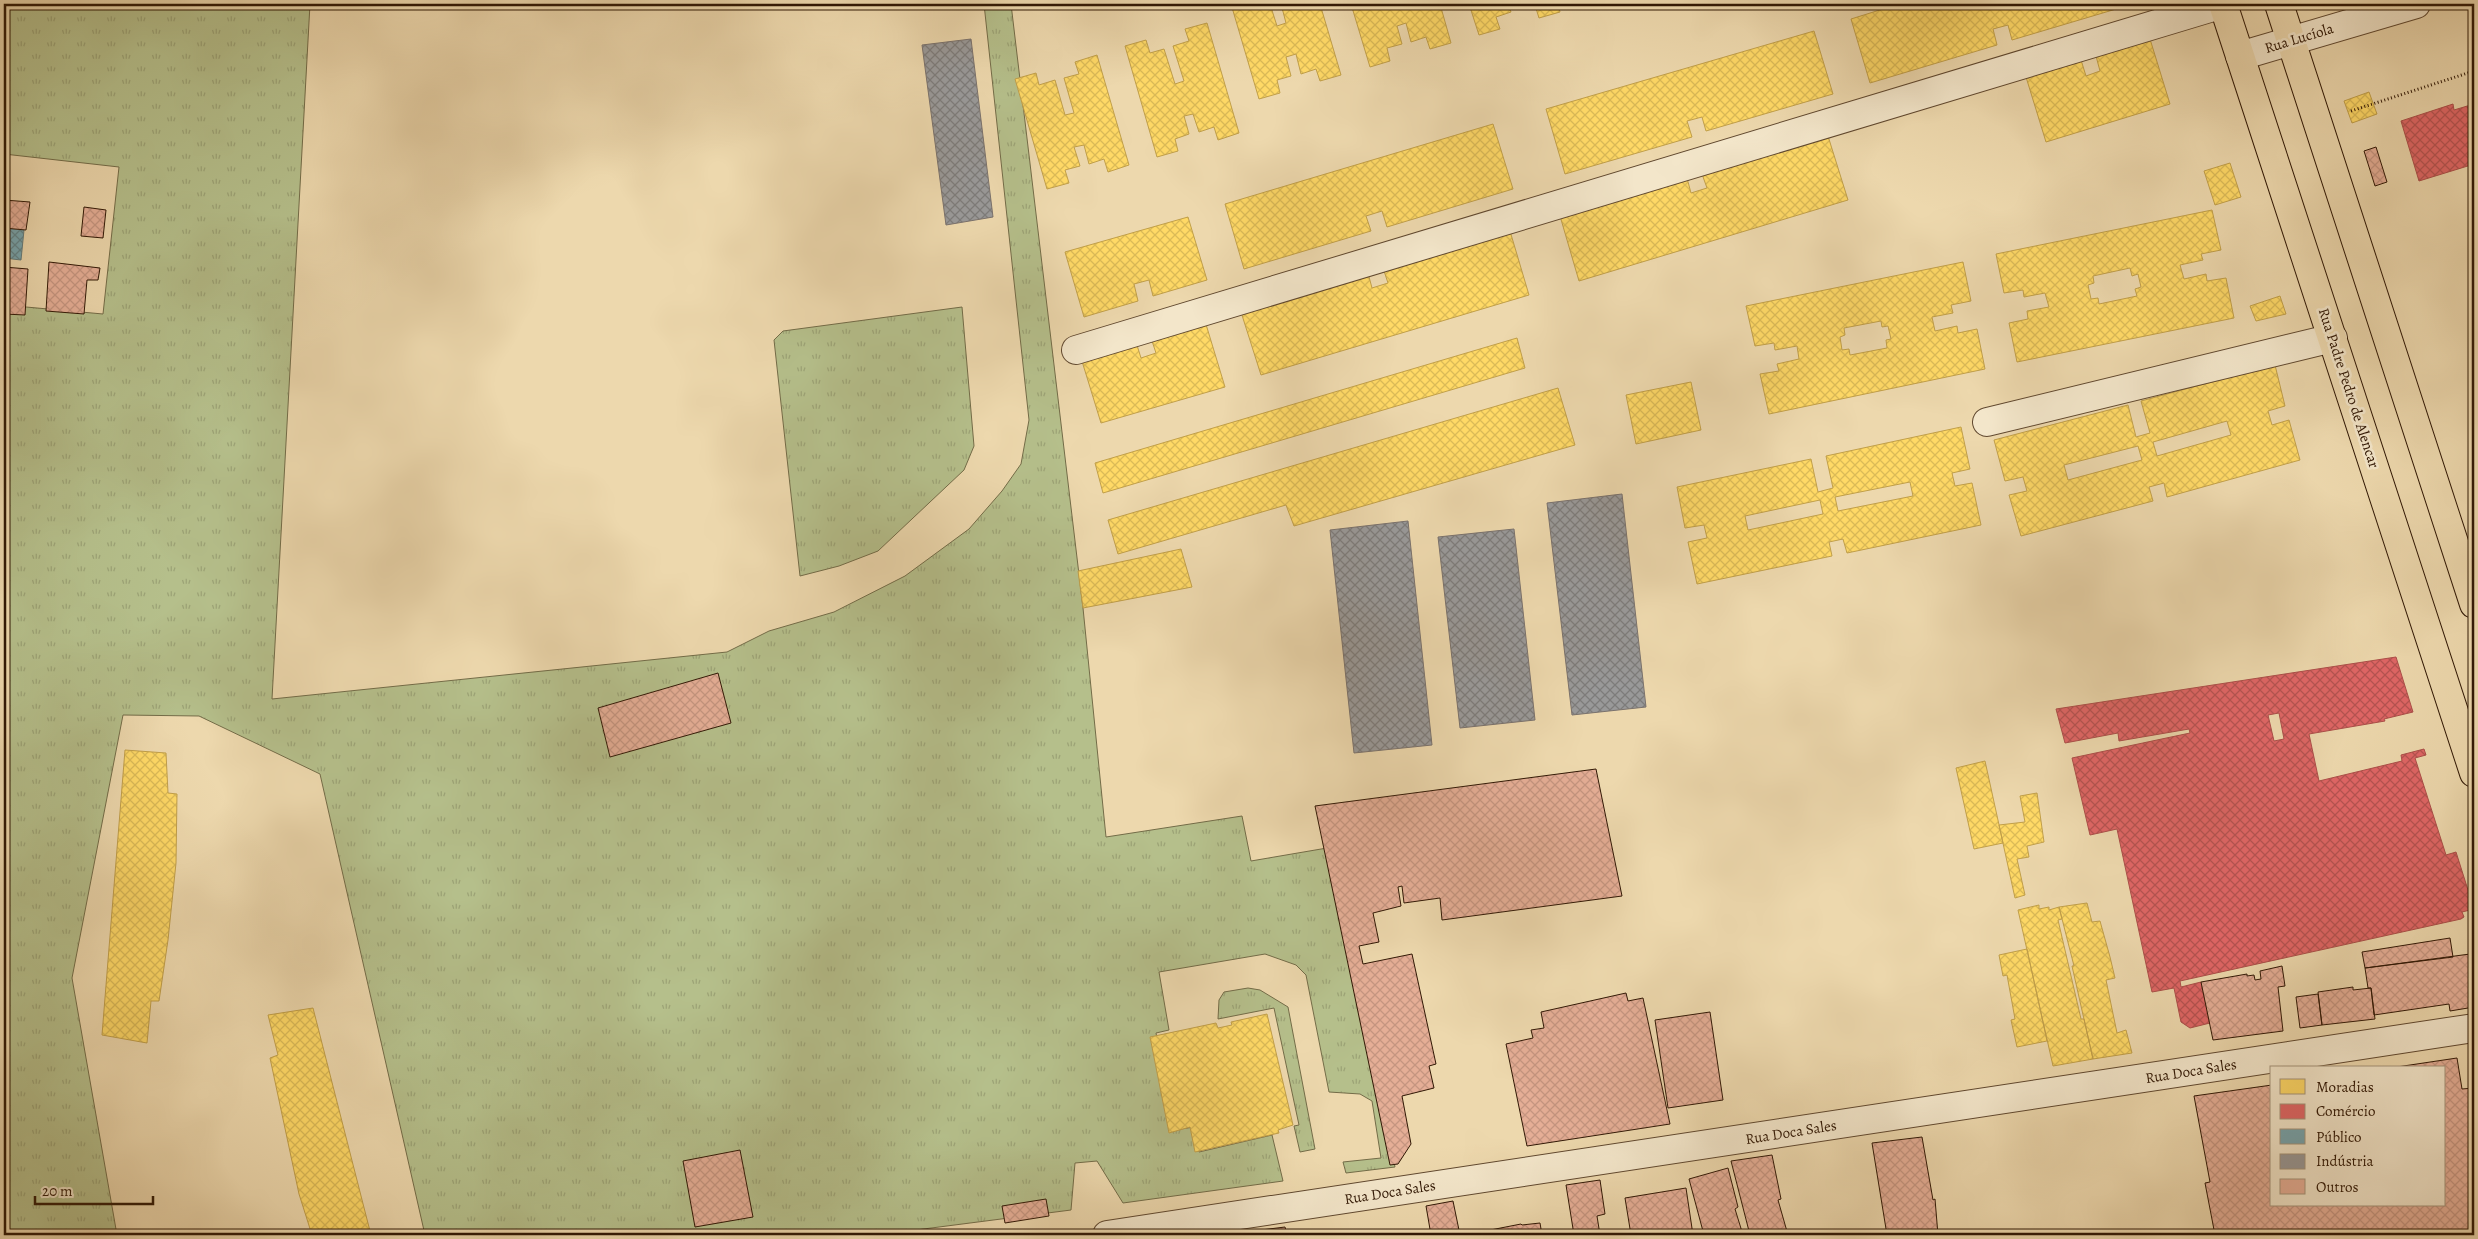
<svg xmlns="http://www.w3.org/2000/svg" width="2478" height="1239" viewBox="0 0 2478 1239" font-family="Alegreya,serif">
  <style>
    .grass { fill: url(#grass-tufts); stroke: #736c48 }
    .homes { fill: url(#homes-cross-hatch); stroke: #c19f49; fill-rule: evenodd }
    .shops { fill: url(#shops-cross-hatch); stroke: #ac4f49; fill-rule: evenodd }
    .public { fill: url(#public-cross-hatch); stroke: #617b7c }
    .industry { fill: url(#industry-cross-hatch); stroke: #7a726d }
    .building { fill: url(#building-cross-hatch); stroke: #311805 }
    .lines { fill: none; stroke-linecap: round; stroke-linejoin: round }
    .minor-casing { stroke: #60482f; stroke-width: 30 }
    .major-casing { stroke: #311805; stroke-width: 30 }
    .path { stroke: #311805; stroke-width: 3; stroke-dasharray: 1 2.5; stroke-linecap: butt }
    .minor { stroke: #f3e6ca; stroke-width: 28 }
    .major { stroke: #edd8ad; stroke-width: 28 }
    .labels { text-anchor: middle; stroke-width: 5; stroke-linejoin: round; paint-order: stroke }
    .street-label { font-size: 15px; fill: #311805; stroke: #f3e6ca }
  </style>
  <defs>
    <pattern id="grass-tufts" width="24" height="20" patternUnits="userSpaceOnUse" patternTransform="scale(1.25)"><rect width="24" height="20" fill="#b5bf8b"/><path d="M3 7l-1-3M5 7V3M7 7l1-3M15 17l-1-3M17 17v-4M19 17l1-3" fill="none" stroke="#9ca376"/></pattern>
    <pattern id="homes-cross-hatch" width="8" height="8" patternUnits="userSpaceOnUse" patternTransform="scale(1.25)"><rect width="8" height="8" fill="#ffd966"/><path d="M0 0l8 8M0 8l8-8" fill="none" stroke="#dbba57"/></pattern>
    <pattern id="shops-cross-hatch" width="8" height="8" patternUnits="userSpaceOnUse" patternTransform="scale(1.25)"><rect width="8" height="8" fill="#e06666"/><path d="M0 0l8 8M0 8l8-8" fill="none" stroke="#b65352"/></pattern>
    <pattern id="public-cross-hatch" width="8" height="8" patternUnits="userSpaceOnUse" patternTransform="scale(1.25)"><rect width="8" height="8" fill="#76a5af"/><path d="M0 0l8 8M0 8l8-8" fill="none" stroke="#61858c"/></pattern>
    <pattern id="industry-cross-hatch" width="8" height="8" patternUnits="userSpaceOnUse" patternTransform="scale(1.25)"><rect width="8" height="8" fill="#999"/><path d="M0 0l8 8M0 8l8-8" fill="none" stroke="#7d7c7b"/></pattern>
    <pattern id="building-cross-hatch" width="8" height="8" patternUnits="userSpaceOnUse" patternTransform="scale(1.25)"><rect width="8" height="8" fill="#e5ae96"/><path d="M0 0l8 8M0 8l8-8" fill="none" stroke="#c59580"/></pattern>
  </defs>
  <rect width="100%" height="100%" fill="#edd8ad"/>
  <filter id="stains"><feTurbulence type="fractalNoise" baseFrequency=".004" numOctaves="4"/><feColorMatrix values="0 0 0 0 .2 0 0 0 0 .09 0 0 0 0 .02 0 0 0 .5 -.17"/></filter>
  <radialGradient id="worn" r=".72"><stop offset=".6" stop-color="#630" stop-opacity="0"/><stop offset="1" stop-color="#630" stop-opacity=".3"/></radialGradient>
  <!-- grass -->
  <path class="grass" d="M4,4H310L272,699L727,652L769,631L834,612L905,576L969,529L1002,491L1021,464L1029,420L984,4H1011L1083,608L1106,837L1242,816L1251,861L1327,848L1395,1167L1346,1173L1343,1162L1381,1158L1372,1101L1360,1094L1329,1092L1306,975L1296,965L1265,954L1159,972L1169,1030L1156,1033L1174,1130L1194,1127L1199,1152L1272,1135L1283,1181L1123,1203L1097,1161L1075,1163L1071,1210L877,1235H425L320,774L199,716L123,715L72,978L117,1235H4V305L103,314L119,167L4,154Z
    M962,307L974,446L964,470L878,551L839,566L800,576L774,340L783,331Z
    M1248,988L1260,990L1288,1007L1315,1149L1300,1152L1294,1126L1299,1125L1274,1008L1218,1019L1219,1000L1224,992Z"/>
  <!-- homes -->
  <path class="homes" d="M1231,4H1270L1277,26L1286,23L1281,4H1320L1341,75L1320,81L1316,69L1301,74L1296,54L1286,57L1291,76L1277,80L1280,93L1259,99Z
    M1351,4H1440L1451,43L1430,49L1426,37L1411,42L1406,23L1397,26L1402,44L1387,48L1390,61L1370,67Z
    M1469,4H1508L1511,12L1496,17L1500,29L1479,35Z
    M1519,4H1558L1560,12L1539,18L1535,5L1520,9Z
    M1899,4H2133L2012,40L2008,25L1993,29L1997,45L1870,83L1851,19Z
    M1207,23L1239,133L1218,140L1214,127L1199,132L1193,114L1184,116L1189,134L1175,139L1178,151L1157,157L1125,46L1146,40L1150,53L1164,49L1175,84L1184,81L1173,46L1189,41L1185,29Z
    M1814,31L1833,94L1706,131L1702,117L1687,121L1692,137L1565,174L1546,109Z
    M2150,39L2170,104L2046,142L2026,77L2081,60L2086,76L2100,71L2096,56Z
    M1097,55L1129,165L1108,172L1104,159L1089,164L1084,145L1074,147L1080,166L1065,170L1069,183L1047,189L1015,79L1036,73L1039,85L1055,80L1065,115L1074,113L1064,78L1079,74L1075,62Z
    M2369,92L2377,114L2352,123L2344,101Z
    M1493,124L1513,189L1387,227L1382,211L1366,216L1371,231L1244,269L1225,204Z
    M1828,136L1848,200L1579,281L1560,216L1687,178L1691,193L1707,188L1702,174Z
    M2230,163L2241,197L2215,205L2204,171Z
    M2212,210L2221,250L2201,254L2203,260L2180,265L2184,279L2206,274L2207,281L2226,278L2234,318L2017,362L2009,323L2028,319L2027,311L2049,307L2045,293L2024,297L2023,290L2004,293L1996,254ZM2130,268L2132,276L2138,274L2141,287L2135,289L2137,296L2099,304L2098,298L2091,299L2088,285L2094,283L2093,276Z
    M1188,217L1207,280L1153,296L1149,280L1134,284L1138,301L1084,317L1065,252Z
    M1510,231L1529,295L1261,375L1241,312L1368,273L1372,288L1388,283L1383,268Z
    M1963,262L1971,301L1951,305L1953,313L1932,317L1935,331L1957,326L1958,333L1977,329L1985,369L1769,414L1760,374L1779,371L1777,364L1799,359L1797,346L1775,350L1774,343L1755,346L1746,306ZM1881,321L1882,327L1888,326L1891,339L1886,340L1887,348L1850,355L1849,349L1842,350L1840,337L1845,335L1844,328Z
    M2280,296L2286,314L2256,321L2250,306Z
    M1205,321L1225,387L1101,423L1081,358L1136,342L1141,358L1156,353L1151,338Z
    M1517,338L1525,368L1103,493L1095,463Z
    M2275,365L2285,406L2268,411L2272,425L2289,420L2300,460L2167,497L2164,483L2149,487L2153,501L2021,536L2009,495L2027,491L2023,477L2005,481L1994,440L2128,405L2136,437L2150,433L2141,401ZM2227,421L2231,435L2157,456L2153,442ZM2138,446L2142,460L2068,480L2064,465Z
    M1691,382L1701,430L1636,444L1626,395Z
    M1558,388L1575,445L1294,526L1286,505L1118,554L1108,520Z
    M1961,427L1970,469L1952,473L1955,486L1972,483L1981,525L1847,553L1843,539L1829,542L1832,556L1697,584L1688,542L1707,538L1704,525L1685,528L1677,487L1811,459L1818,492L1833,488L1826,456ZM1910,482L1913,496L1838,511L1835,497ZM1820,500L1823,514L1748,530L1745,516Z
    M1181,549L1192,587L1083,608L1078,571Z
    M125,750L166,753L168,793L177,794L176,863L168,940L159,1001H151L147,1043L102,1035Z
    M1985,761L2003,843L1974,849L1956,768Z
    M2037,793L2044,842L2027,846L2029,857L2017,859L2025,895L2015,898L1999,825L2025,822L2020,796Z
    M2087,903L2092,922L2100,921L2110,957L2115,978L2106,980L2117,1033L2126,1030L2132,1053L2093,1059L2072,966H2074L2059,907Z
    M2039,905V909L2049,907V910L2059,907L2062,919L2058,920L2081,1019H2084L2093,1059L2053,1066L2018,910Z
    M2027,949L2047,1041L2017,1047L2011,1020L2015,1019L2007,975L2003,976L1999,955Z
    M313,1008L371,1235H312L299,1194L270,1058L278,1055L268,1015Z
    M1267,1014L1293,1125L1278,1130L1279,1133L1195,1152L1190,1127L1169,1133L1150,1037L1216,1023L1218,1028L1232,1025L1231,1022Z"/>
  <!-- shops -->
  <path class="shops" d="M2453,104L2454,110L2474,104V158L2468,154L2471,165L2419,181L2401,121Z
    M2396,657L2413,712L2384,719L2385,721L2309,734L2319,781L2402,761L2401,755L2424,749L2426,755L2415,758L2446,855L2456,852L2474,909L2462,912L2464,917L2461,919L2180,981L2181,987L2201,982L2210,1023L2190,1028L2181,1022L2174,988L2152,992L2117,829L2090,835L2072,758L2190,733L2189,729L2119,741L2118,733L2065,743L2056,709ZM2279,713L2284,739L2274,741L2268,715Z"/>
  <!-- public -->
  <path class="public" d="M4,228L24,230L21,260L4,258Z"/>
  <!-- industry -->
  <path class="industry" d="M971,39L993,217L946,225L922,45Z
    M1622,494L1646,707L1572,715L1547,503Z
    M1408,521L1432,745L1354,753L1330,530Z
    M1514,529L1535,720L1460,728L1438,537Z"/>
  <!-- building -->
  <path class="building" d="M2376,147L2387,182L2375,186L2364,151Z
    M4,200L30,202L26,230L4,228Z
    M84,207L106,210L103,238L81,236Z
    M49,262L100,268L98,280H87L84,314L46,311Z
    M4,267L28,269L25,315L4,314Z
    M718,673L731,723L610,757L598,708Z
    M1596,769L1622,896L1442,920L1440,898L1404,903L1402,886L1398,887L1401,906L1373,913L1379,942L1359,946L1363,964L1412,954L1436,1064L1429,1066L1434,1088L1402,1096L1411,1144L1398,1164L1390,1165L1315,806Z
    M2450,938L2453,957L2365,968L2362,952Z
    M2470,954L2474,979V1007L2450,1011L2449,1004L2374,1015L2371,988H2368L2365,968Z
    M2282,966L2285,986L2278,987L2283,1031L2213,1040L2201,982L2247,974V976L2254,975L2255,980L2261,979L2260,971Z
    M2353,987V990L2371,988L2375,1019L2322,1025L2318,992Z
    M1626,993L1628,1001L1643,998L1670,1124L1527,1146L1506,1044L1533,1038L1531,1030L1544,1028L1541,1012Z
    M2318,994L2322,1025L2300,1028L2296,997Z
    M1710,1012L1723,1100L1668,1108L1655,1020Z
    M2457,1058L2462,1089L2474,1088V1235H2215L2205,1183L2210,1182L2194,1096L2272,1085V1205H2444V1068H2390Z
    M1922,1137L1933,1200L1935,1199L1938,1235H1887L1872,1143Z
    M740,1150L753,1217L695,1227L683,1161Z
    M1772,1155L1781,1199L1778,1200L1788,1235H1750L1731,1161Z
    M1728,1168L1738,1207L1735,1209L1743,1235H1704L1689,1179Z
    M1600,1180L1605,1214L1597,1216L1600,1235H1574L1566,1185Z
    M1686,1188L1693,1235H1631L1625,1198Z
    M1046,1199L1049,1216L1005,1223L1002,1206Z
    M1453,1201L1460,1235H1431L1426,1206Z
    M1540,1223L1542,1235L1470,1234L1521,1224L1522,1225Z
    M1285,1227L1287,1235H1261V1230Z"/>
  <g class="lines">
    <defs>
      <path id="minor" d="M2240,56L2416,4
        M1076,350L2223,4
        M1987,422L2333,338
        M1107,1235L2474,1028"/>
      <path id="major" d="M2223,4L2474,773
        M2279,4L2474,604"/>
    </defs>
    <!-- minor casing -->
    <use href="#minor" class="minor-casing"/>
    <!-- major casing -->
    <use href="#major" class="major-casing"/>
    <!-- path -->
    <path class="path" d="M2351,111L2474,71"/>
    <!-- minor -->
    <use href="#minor" class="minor"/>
    <!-- major -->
    <use href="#major" class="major"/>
  </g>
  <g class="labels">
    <!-- street labels -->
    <g class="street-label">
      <text transform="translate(2299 38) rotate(-17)" y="5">Rua Lucíola</text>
      <text transform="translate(2349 388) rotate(72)" y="5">Rua Padre Pedro de Alencar</text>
      <text transform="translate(2191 1071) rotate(-9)" y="5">Rua Doca Sales</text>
      <text transform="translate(1791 1132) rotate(-9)" y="5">Rua Doca Sales</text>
      <text transform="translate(1390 1192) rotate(-9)" y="5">Rua Doca Sales</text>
    </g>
  </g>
  <!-- margin -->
  <rect width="2478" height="1239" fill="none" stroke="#edd8ad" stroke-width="20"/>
  <rect x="5" y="5" width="2468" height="1229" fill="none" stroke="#311805" stroke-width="2.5"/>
  <rect x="10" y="10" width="2458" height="1219" fill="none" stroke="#311805"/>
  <!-- legend -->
  <rect x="2270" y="1066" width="175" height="140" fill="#f3e6ca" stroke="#a5947b"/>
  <rect x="2280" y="1079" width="25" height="15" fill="#ffd966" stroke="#a5947b"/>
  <text x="2316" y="1092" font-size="15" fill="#311805">Moradias</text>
  <rect x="2280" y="1104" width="25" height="15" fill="#e06666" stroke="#a5947b"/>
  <text x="2316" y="1116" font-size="15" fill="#311805">Comércio</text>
  <rect x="2280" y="1129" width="25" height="15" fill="#76a5af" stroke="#a5947b"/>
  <text x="2316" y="1142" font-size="15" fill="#311805">Público</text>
  <rect x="2280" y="1154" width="25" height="15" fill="#999999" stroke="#a5947b"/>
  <text x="2316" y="1166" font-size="15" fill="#311805">Indústria</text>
  <rect x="2280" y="1179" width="25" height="15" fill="#e5ae96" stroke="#a5947b"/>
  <text x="2316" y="1192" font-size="15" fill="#311805">Outros</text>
  <!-- scale -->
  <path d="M35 1196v8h118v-8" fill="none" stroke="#311805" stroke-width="2.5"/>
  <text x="42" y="1196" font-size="15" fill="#311805" stroke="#f3e6ca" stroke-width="4" paint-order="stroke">20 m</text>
  <rect width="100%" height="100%" filter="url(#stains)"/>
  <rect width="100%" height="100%" fill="url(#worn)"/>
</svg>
